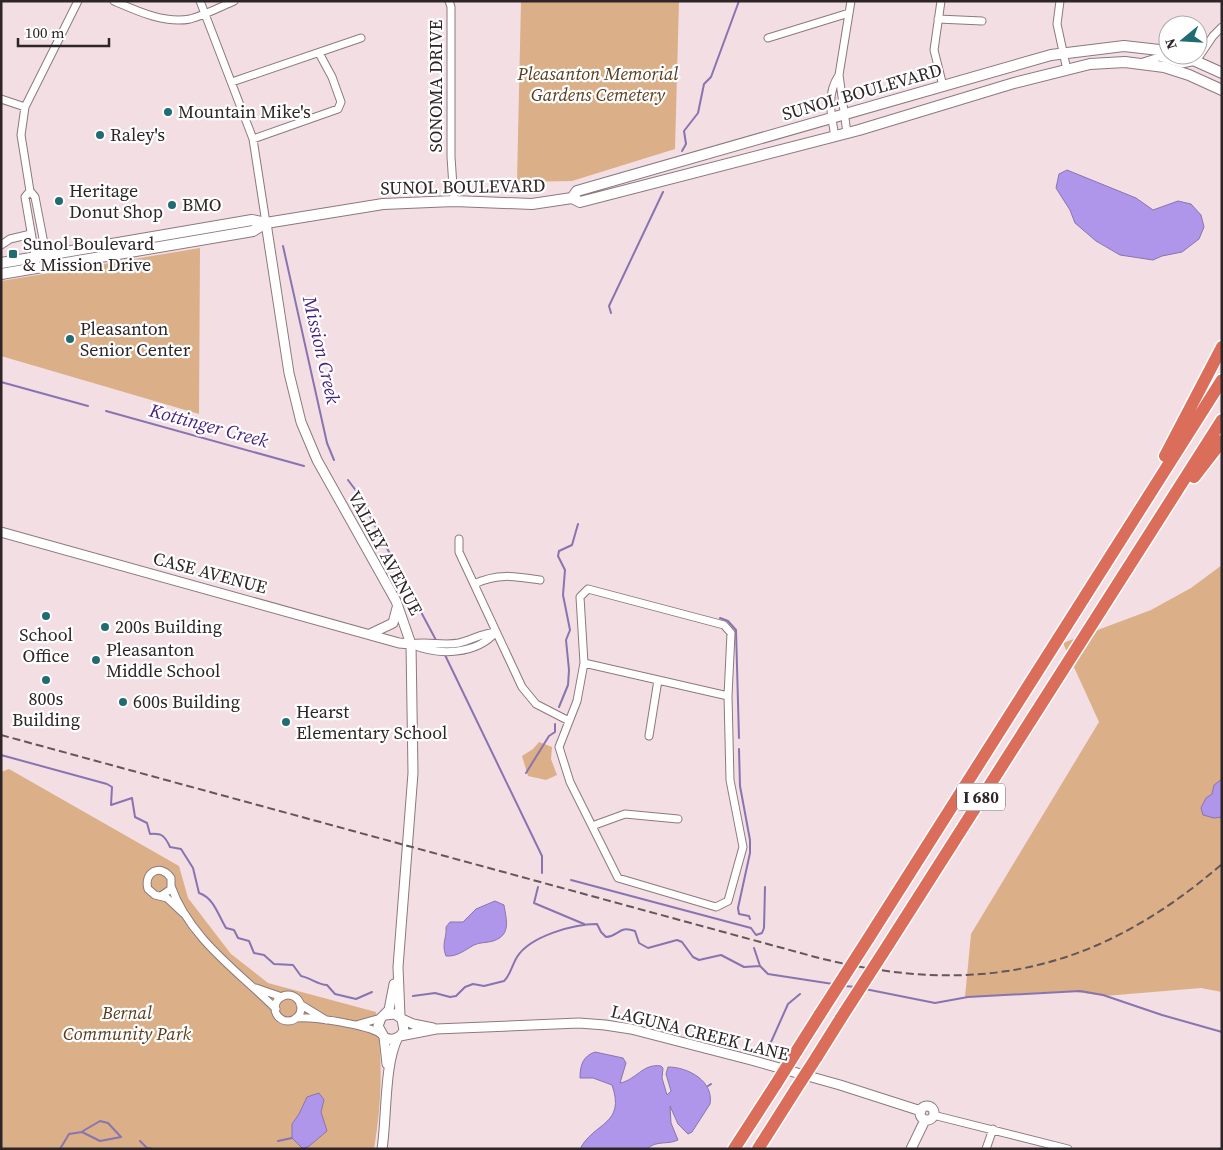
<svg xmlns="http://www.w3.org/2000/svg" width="1223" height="1150" viewBox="0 0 1223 1150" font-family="'Source Serif 4',serif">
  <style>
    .green { fill: #dbaf87 }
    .water { fill: #af96ea; stroke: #8874b0 }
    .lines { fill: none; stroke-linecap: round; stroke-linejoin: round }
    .stream { stroke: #8874b0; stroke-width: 2 }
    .minor-casing { stroke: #8c797e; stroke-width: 9 }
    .tertiary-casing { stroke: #8c797e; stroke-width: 11 }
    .secondary-casing { stroke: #8c797e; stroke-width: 12 }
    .motorway-casing { stroke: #fff; stroke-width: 15 }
    .minor { stroke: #fff; stroke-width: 7 }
    .tertiary { stroke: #fff; stroke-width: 9 }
    .secondary { stroke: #fff; stroke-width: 10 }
    .motorway { stroke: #db6e5a; stroke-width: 12 }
    .rail { stroke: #63575a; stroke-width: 2; stroke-dasharray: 8 4; stroke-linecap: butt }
    .motorway-bridge-casing { stroke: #fff; stroke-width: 15; stroke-linecap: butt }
    .motorway-bridge { stroke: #db6e5a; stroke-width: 12 }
    .poi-dot { fill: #216c72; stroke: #fff; stroke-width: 2 }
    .labels { text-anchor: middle; stroke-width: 4.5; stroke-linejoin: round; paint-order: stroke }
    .shield { fill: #fff; stroke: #6c6668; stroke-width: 1 }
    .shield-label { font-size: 16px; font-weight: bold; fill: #2d2527 }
    .park-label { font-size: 18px; font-style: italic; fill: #593b1d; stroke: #fff }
    .street-label { font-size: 18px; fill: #2d2527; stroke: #fff }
    .poi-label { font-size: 18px; fill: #2d2527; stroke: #fff; text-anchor: start }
    .water-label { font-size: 19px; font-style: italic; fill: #471f80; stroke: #fff }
  </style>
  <rect width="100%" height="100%" fill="#f3dee3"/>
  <!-- green -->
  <path class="green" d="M521,1H679L675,149L572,181L517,182Z
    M200,248L199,414L1,356V281Z
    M1222,565V992L1201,988L1105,996L1069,991L965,997L971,934L1099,722L1063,643L1151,610L1191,588Z
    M539,742L552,747L551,759L557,775L546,780L528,776L522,756L533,749Z
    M9,769L179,866L188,898L231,954L268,983L376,1012C383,1061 382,1101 374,1149H1V772Z"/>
  <!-- water -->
  <path class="water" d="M1067,170L1136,198L1153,210L1178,201L1191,204L1201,215L1204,227L1199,239L1182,252L1162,256L1153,260L1120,255L1096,241L1075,223L1070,210L1056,188L1059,174Z
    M1222,779V817L1214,818L1203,815L1201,808L1206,798L1212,794L1214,785Z
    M495,901L504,905C506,919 512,935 493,941C487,943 480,942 474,945C465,950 457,957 446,956C441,943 447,939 446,927L450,922H463L476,909Z
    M595,1052L623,1058L626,1063L620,1083C636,1080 643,1063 661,1066L663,1068L662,1078L667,1095L671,1091L666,1074L668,1067C688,1067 714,1081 710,1104L692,1132L688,1134L678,1124L670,1106L671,1123L678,1140C668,1145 656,1140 647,1149H580C594,1122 626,1125 612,1085L593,1078H580C580,1065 583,1056 595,1052Z
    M319,1093L324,1100L321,1112L327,1131L308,1147L302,1148L292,1138V1124L299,1114L307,1097Z"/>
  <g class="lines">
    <!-- stream -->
    <path class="stream" d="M682,151L686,144L684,131L698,113L704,84L711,77L739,1
      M283,246L327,443L334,460
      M611,313L609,306L663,192
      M1,382L88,406
      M106,411L304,466
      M348,480L357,492L437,642
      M720,618L728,621L736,630L739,738
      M445,655L542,856V873
      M559,707L568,685L569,670L566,640L570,630L563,595L565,570L558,556L559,551L572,545L578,524
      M739,749L740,786L750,840V853L738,908L739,914L749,916L750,919
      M1,755L107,784L112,787L111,805L132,798L135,817L147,823L150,834C162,833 165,836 170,847L181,849L193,868L199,893C214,898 218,915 226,928L234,930L238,938L249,941L254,953L264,955L274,964L293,965L301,976C311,978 318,985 327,985L335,994L356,999L372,992
      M526,773L549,736L555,732V724
      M571,880L751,928L756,935L762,933L764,928L765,887
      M538,887L534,903L584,924
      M754,948L760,966
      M845,986L855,987
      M865,989L935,1003L968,997L1080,991L1103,995L1162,1015L1222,1032
      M413,996L435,993L450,997L456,996L465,987L473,984L484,986L504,981C511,974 512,965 517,957C530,936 574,924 597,924L601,932L606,937C620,936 618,925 635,931L639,943L648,948L677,940L682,942L693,957L699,960L721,955L744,967L760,966L768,974L833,984
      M767,1051L788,1004L800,994
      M708,1086L711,1084
      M83,1131L100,1121L108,1123L121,1137
      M140,1141L147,1148L154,1149
      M278,1141L292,1138
      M60,1149L69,1134L82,1132L100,1141L121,1137"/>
    <defs>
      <path id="minor" d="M114,1C137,11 165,24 190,19C205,15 220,7 234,1
        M200,1L253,139L266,223
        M449,1L451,7V157L454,201
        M941,1L934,50L943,86
        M1060,1L1057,24L1067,70
        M938,19L982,21
        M768,38L849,13
        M1140,63L1159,57L1182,64L1196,61L1213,36L1222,27
        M232,82L361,38
        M1,99L25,107
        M847,133L839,75L851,1
        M835,136C831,115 826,94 839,75
        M253,139L338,109L341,102L332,77L319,53
        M30,191L25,197L36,261
        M1,245L10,239L31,234
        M47,259L35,197L30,191L21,135L25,107L78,1
        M459,539V552L522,687L536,704L569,721
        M474,584C497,573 515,576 540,580
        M588,589L724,625L731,633L728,696L730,780L743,847L728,901L716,907L618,878L570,782L559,747L577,701L584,663L580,597Z
        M411,644C438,656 476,655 496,632
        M411,644C427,641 443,646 459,643C472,640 482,633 496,632
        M584,663L728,696
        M649,736L658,680
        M592,826L625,814L678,819
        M171,886C189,938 239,972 276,1009
        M161,896L171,889V878C161,863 143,872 148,889L155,895L167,898L183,913
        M256,988L282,997
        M275 1008a13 13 0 1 1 26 0a13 13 0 1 1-26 0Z
        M300,1004L326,1020
        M296,1018C312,1016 368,1025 381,1034
        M356,1025L381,1018
        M933,1115L1068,1149
        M986,1149L993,1129"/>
      <path id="tertiary" d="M266,223L289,373L301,422L317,460L396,601L411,644L413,773L398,967L400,1016
        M1,532L399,643L411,644
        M370,634L393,623L397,608
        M385,1015L395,1014L402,1019L404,1031C399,1039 392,1042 384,1037L378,1026L381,1018L389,1010L394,984
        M402,1019L413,1024L433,1028
        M400,1036L436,1029L579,1023L605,1025L631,1029L751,1060L840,1085L921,1111
        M384,1037L387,1064
        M920 1113a7 7 0 1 1 14 0a7 7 0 1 1-14 0Z
        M382,1149C387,1117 384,1064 398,1037
        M911,1149L925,1120"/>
      <path id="secondary" d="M1182,55L1222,73
        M572,198L577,191L1051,55L1124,46L1168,51
        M1,263L252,220L266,223
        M1,274L253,231L266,223L383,204L454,201L532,204L572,198L580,202L859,130L1014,83L1090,64L1125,62L1164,67L1189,75L1222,90"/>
      <path id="motorway" d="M1165,456L1222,347
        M1194,477L1222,441
        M868,939L1222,380
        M888,945L1222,420
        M796,1052L820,1014
        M816,1058L841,1018
        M734,1149L776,1084
        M758,1149L796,1089"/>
    </defs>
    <!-- minor casing -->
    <use href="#minor" class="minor-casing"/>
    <!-- tertiary casing -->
    <use href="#tertiary" class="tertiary-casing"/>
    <!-- secondary casing -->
    <use href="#secondary" class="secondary-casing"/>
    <!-- motorway casing -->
    <use href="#motorway" class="motorway-casing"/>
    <!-- minor -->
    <use href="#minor" class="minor"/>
    <!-- tertiary -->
    <use href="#tertiary" class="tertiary"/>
    <!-- secondary -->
    <use href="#secondary" class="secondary"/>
    <!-- motorway -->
    <use href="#motorway" class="motorway"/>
    <!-- rail -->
    <path class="rail" d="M1,735L819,958C978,997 1097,972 1222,864"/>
    <defs>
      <path id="motorway-bridge" d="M820,1014L868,939
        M841,1018L888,945
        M776,1084L796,1052
        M796,1089L816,1058"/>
    </defs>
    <!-- motorway-bridge casing -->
    <use href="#motorway-bridge" class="motorway-bridge-casing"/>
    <!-- motorway-bridge -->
    <use href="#motorway-bridge" class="motorway-bridge"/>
  </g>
  <!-- markers -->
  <g class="poi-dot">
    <circle cx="168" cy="112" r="5"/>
    <circle cx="100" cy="135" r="5"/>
    <circle cx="59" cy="201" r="5"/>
    <circle cx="172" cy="205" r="5"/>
    <rect x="8" y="249" width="10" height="10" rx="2.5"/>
    <circle cx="70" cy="339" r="5"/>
    <circle cx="46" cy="616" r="5"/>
    <circle cx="105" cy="627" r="5"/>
    <circle cx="96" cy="660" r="5"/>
    <circle cx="46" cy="680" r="5"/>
    <circle cx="123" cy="702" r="5"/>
    <circle cx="286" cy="722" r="5"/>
  </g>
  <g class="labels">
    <!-- shield labels -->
    <rect class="shield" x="957" y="783.5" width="48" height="27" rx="4"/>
    <g class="shield-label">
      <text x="981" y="803">I 680</text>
    </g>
    <!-- park labels -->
    <g class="park-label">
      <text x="598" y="80">Pleasanton Memorial<tspan x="598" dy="21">Gardens Cemetery</tspan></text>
      <text x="127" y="1019">Bernal<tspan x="127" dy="21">Community Park</tspan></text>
    </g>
    <!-- street labels -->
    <g class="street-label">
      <text transform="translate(436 86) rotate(-90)" y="6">SONOMA DRIVE</text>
      <text transform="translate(862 92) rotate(-16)" y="6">SUNOL BOULEVARD</text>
      <text transform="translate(463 187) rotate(-1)" y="6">SUNOL BOULEVARD</text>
      <text transform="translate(385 553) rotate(62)" y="6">VALLEY AVENUE</text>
      <text transform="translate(210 573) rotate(15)" y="6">CASE AVENUE</text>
      <text transform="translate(700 1033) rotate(14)" y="6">LAGUNA CREEK LANE</text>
    </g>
    <!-- poi labels -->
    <g class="poi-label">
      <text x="178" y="118">Mountain Mike's</text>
      <text x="110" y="141">Raley's</text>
      <text x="69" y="197">Heritage<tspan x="69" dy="21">Donut Shop</tspan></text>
      <text x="182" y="211">BMO</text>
      <text x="23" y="250">Sunol Boulevard<tspan x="23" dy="21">&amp; Mission Drive</tspan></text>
      <text x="80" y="335">Pleasanton<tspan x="80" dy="21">Senior Center</tspan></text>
      <text x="115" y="633">200s Building</text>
      <text x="46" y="641" text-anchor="middle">School<tspan x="46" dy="21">Office</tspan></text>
      <text x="106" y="656">Pleasanton<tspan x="106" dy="21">Middle School</tspan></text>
      <text x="46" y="705" text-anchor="middle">800s<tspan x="46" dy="21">Building</tspan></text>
      <text x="133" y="708">600s Building</text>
      <text x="296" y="718">Hearst<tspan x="296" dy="21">Elementary School</tspan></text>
    </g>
    <!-- water labels -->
    <g class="water-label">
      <text transform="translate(322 350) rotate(77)" y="7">Mission Creek</text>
      <text transform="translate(209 425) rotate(15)" y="7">Kottinger Creek</text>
    </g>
  </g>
  <!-- border -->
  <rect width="1223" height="1150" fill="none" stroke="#2d2527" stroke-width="5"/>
  <!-- north arrow -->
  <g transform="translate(1183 40) rotate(252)"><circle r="24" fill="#ffffff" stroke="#aba8a9"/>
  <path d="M0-4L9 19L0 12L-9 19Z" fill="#216c72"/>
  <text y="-8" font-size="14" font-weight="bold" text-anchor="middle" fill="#2d2527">N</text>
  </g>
  <!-- scale -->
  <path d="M18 38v8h91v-8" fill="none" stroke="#2d2527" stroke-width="2.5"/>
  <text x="25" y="38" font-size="15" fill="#2d2527" stroke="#ffffff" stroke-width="4" paint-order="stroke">100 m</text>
</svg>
